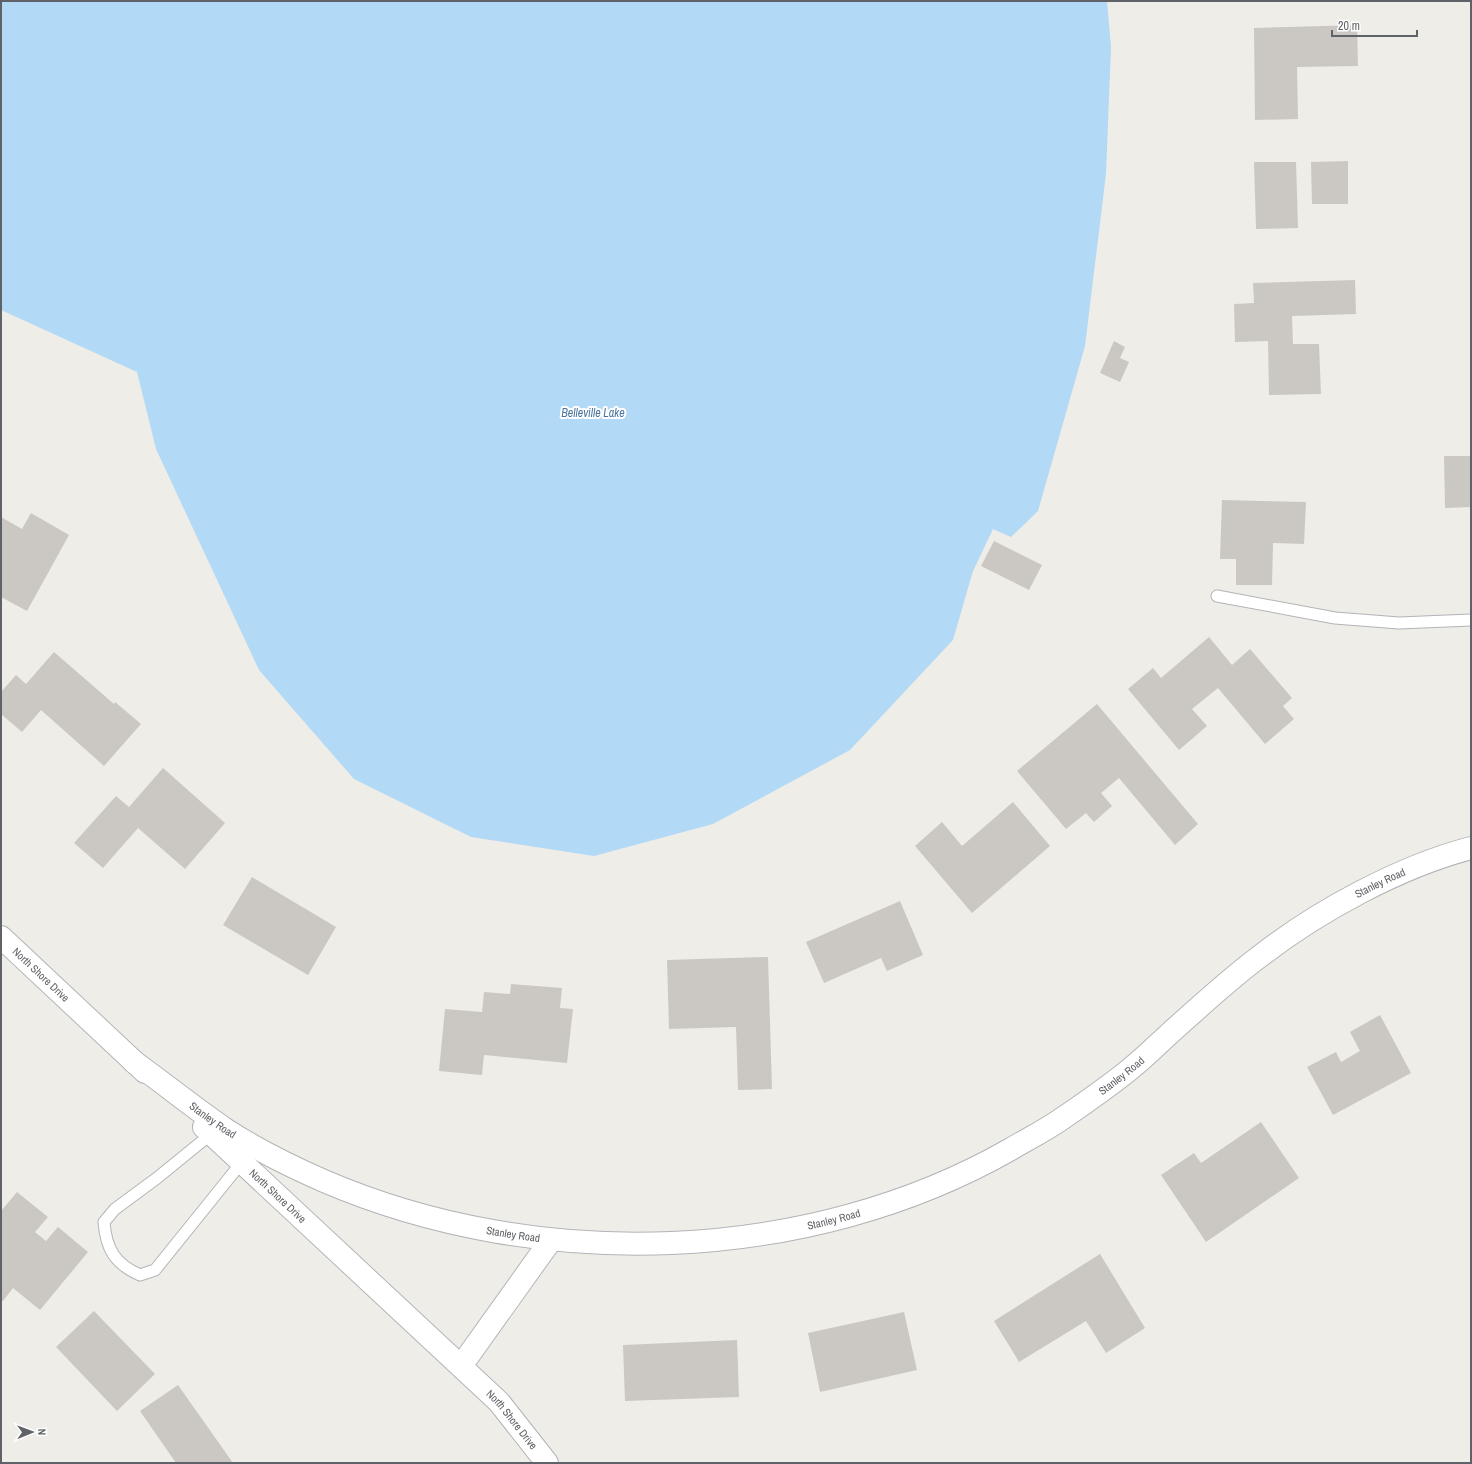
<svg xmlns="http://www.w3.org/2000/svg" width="1472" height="1464" viewBox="0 0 1472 1464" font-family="'Archivo Narrow',sans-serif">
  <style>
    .water { fill: #b2d9f5 }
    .building { fill: #cbc8c4 }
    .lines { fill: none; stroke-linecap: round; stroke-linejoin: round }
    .service-casing { stroke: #b3b4b8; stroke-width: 13 }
    .minor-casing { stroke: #b3b4b8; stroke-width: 24 }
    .service { stroke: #fff; stroke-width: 11 }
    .minor { stroke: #fff; stroke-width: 22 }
    .labels { text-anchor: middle; stroke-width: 4; stroke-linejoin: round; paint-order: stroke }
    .street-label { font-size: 11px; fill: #5f6266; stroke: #fff }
    .water-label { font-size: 12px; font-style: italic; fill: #4c759d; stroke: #fff }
  </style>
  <rect width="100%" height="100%" fill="#efede8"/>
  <!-- water -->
  <path class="water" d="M1,1H1107L1111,47L1106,174L1085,346L1038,511L1011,537L993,529L973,571L953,640L850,750L713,824L594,856L471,837L354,779L259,670L156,449L137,372L1,310Z"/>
  <!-- building -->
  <path class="building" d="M1357,25L1358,66L1297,67L1298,119L1255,120L1254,28Z
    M1348,161V204H1312L1311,162Z
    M1254,162H1296L1298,228L1256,229Z
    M1355,280L1356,314L1292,316L1293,344H1319L1321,394L1269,395L1268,341L1235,342L1234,304L1254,303L1253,283Z
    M1114,341L1125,347L1120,358L1129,362L1120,382L1100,373Z
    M1444,456H1471V507L1445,508Z
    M1222,500L1306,502L1304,544L1273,543L1272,585H1236V559H1220Z
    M31,513L69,535L27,611L1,597V517L22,529Z
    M994,541L1042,565L1029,590L981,566Z
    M1209,637L1232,665L1250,649L1292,698L1283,706L1294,719L1265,744L1218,688L1192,709L1207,726L1179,750L1128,689L1153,668L1161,678Z
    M54,652L114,704L115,702L141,724L104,766L41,710L22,732L1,714V692L16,675L26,684Z
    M1097,704L1198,824L1175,845L1119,778L1101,793L1112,806L1094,822L1086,813L1066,829L1017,771Z
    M163,768L225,823L185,869L138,828L103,868L74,843L116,796L129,807Z
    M1013,802L1050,846L972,913L915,846L942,822L962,846Z
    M252,877L336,927L308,975L223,925Z
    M900,901L923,955L887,971L881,958L824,983L806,942Z
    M768,957L772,1089L738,1090L736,1027L669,1029L667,960Z
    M511,984L562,988L560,1008L573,1009L567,1063L484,1055L482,1075L439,1071L445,1009L482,1012L484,992L510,994Z
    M1380,1015L1411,1073L1333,1115L1307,1067L1336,1052L1341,1062L1360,1051L1350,1032Z
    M1261,1122L1299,1178L1206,1242L1161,1175L1194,1153L1201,1163Z
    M17,1192L48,1217L35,1232L46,1241L58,1227L88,1252L40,1310L13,1288L3,1301L1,1300V1211Z
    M1100,1254L1145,1328L1106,1353L1086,1321L1019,1362L994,1321Z
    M94,1311L155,1374L117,1411L56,1347Z
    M904,1312L917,1370L820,1392L808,1333Z
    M737,1340L739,1397L625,1401L623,1345Z
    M178,1385L233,1463H176L140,1411Z"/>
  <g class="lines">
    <defs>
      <path id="service" d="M1217,596L1335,618L1399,623L1471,620
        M211,1134L157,1178L115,1209L104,1222C106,1249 115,1264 140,1275L155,1270L242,1162"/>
      <g id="minor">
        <path id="s1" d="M1,937L145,1072"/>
        <path id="s2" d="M134,1062C165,1084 194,1108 225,1129C254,1148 292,1167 324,1181C538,1273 808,1265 1011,1149C1028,1139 1046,1130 1063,1118C1085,1103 1108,1087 1129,1070C1143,1059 1155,1047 1168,1035C1198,1008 1227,981 1259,957C1318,911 1399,867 1471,848"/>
        <path id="s3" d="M204,1127L499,1402L547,1463"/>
        <path d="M461,1366L551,1240"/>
      </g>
    </defs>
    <!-- service casing -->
    <use href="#service" class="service-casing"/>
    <!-- minor casing -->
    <use href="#minor" class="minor-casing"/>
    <!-- service -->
    <use href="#service" class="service"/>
    <!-- minor -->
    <use href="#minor" class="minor"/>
  </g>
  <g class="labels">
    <!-- street labels -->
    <g class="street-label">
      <text dy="4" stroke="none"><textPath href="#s2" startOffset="1393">Stanley Road</textPath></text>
      <text dy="4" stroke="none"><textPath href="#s1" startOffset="55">North Shore Drive</textPath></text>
      <text dy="4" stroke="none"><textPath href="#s2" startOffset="1069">Stanley Road</textPath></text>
      <text dy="4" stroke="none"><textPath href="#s2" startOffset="98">Stanley Road</textPath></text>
      <text dy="4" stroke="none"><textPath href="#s3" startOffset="101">North Shore Drive</textPath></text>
      <text dy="4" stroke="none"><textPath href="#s2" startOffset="745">Stanley Road</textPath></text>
      <text dy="4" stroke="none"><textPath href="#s2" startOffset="422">Stanley Road</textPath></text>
      <text dy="4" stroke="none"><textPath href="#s3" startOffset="425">North Shore Drive</textPath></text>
    </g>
    <!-- water labels -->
    <g class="water-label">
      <text x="593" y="417">Belleville Lake</text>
    </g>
  </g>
  <!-- border -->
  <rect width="1472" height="1464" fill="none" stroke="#5f6266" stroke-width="4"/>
  <!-- north arrow -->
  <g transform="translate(32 1432) rotate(89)" stroke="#ffffff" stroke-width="3" paint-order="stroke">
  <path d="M0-3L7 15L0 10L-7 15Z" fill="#5f6266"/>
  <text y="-6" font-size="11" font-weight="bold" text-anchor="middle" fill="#5f6266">N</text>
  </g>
  <!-- scale -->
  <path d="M1332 30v6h85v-6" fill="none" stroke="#5f6266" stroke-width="2"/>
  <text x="1338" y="30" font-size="12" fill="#5f6266" stroke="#ffffff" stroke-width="3" paint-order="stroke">20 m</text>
</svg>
